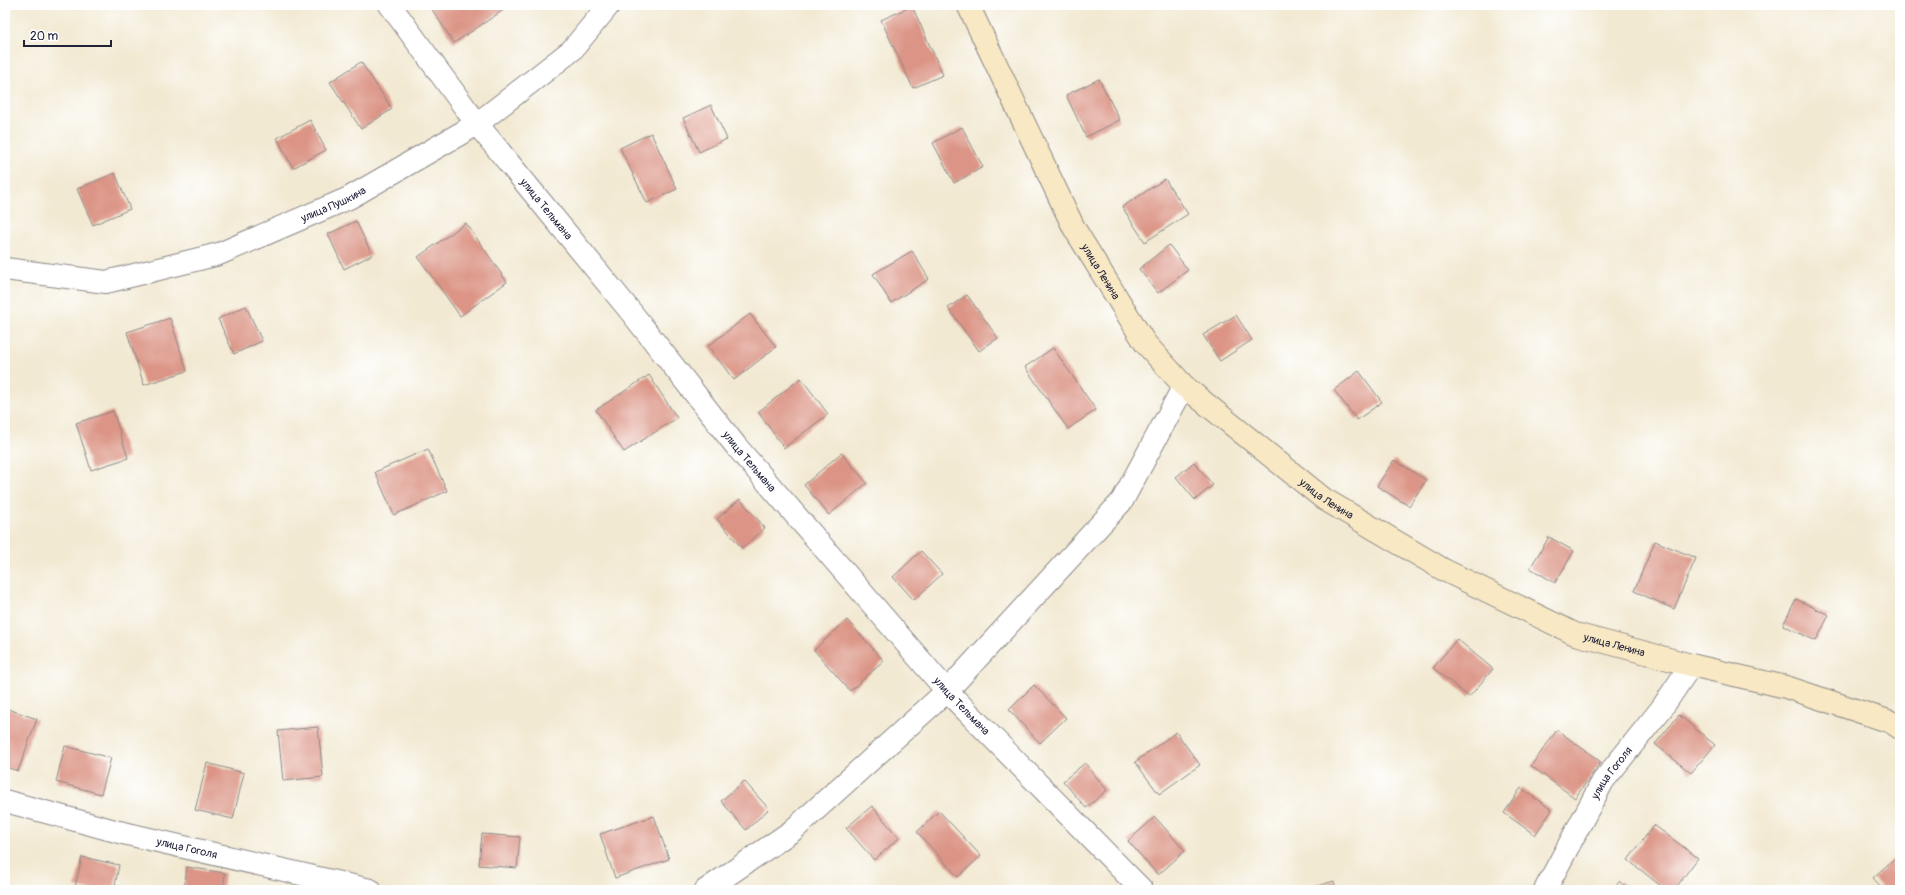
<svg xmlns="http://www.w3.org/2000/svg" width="1905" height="895" viewBox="0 0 1905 895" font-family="Pangolin,sans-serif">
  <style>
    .building { fill: #db9485 }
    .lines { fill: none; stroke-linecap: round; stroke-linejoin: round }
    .street-casing { stroke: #8a8686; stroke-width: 24 }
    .secondary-casing { stroke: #8a8686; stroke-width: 24 }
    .street { stroke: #fff; stroke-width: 22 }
    .secondary { stroke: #f8e8c3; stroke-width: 22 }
    .labels { text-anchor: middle; stroke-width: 3; stroke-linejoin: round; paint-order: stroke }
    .street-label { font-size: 11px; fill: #22223b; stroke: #fff }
  </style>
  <rect width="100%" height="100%" fill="#fff"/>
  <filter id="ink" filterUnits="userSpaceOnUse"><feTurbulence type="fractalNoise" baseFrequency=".025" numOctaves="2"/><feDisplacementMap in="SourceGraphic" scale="8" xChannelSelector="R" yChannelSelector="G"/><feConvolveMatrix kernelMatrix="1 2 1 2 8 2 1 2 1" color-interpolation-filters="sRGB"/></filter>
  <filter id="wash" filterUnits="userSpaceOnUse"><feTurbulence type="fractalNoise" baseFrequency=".012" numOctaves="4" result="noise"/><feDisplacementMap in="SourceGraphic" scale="16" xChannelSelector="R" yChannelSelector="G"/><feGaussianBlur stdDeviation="0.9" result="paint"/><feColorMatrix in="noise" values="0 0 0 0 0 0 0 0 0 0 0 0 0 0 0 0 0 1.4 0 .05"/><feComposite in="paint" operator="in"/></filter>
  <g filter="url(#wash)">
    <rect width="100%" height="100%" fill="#f2e9d2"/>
    <g id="blocks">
      <!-- building -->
      <path class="building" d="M429,5H511L454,43Z
        M912,6L943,75L913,88L881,20Z
        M361,62L392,109L361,129L330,82Z
        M1099,79L1120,120L1086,137L1066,95Z
        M711,105L727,139L699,152L683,118Z
        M310,120L326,150L293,168L277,138Z
        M962,127L983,167L954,183L933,143Z
        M651,133L677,189L647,203L620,148Z
        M115,173L130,209L93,225L77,189Z
        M1165,179L1188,214L1145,242L1122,207Z
        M356,221L372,255L344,269L328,234Z
        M466,223L507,282L460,316L418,257Z
        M1169,245L1188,270L1158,293L1139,269Z
        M912,251L929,279L891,303L873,274Z
        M967,295L998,338L979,351L948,308Z
        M246,306L262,341L234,354L218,319Z
        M750,314L776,347L734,380L708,346Z
        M1236,315L1252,340L1220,361L1203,335Z
        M170,318L187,371L144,385L127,332Z
        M1053,348L1096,410L1068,429L1025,367Z
        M1359,371L1382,402L1357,420L1334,390Z
        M649,375L677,418L624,452L596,410Z
        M801,378L828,414L784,448L758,412Z
        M113,411L128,458L91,470L76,423Z
        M428,449L447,491L394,515L375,472Z
        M841,453L867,483L829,515L804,485Z
        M1394,460L1426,480L1409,506L1377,486Z
        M1194,462L1213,485L1195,500L1176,477Z
        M740,499L765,528L742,548L717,519Z
        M1549,537L1574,551L1555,583L1530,568Z
        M1655,541L1696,558L1674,609L1634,591Z
        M921,551L942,574L914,600L893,577Z
        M1796,599L1829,615L1816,641L1783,625Z
        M847,620L884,661L850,691L814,650Z
        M1457,639L1493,669L1469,697L1433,668Z
        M1034,685L1066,718L1040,743L1009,710Z
        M5,708L37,719L18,771L5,767Z
        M1679,715L1715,745L1691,773L1655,744Z
        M318,727L323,777L283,781L278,731Z
        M1557,730L1601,762L1575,798L1531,766Z
        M1176,732L1200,765L1159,794L1135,762Z
        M65,746L111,758L101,794L56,782Z
        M207,763L244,773L233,819L195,810Z
        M1085,763L1107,790L1086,808L1063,781Z
        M744,781L769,809L746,830L721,801Z
        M1521,788L1552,810L1535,835L1504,813Z
        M872,806L899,838L874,860L846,828Z
        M939,811L981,856L958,877L917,832Z
        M654,816L669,859L615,878L600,834Z
        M1155,817L1185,851L1158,875L1128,841Z
        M1654,825L1698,858L1674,890H1666L1628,860Z
        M482,834L520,837L517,868L479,865Z
        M1900,853V890H1884L1873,878Z
        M82,857L119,865L114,890H88L75,887Z
        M187,867L225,873L223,890H184Z
        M1334,881L1336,890H1303Z
        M1620,881L1629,890H1612Z"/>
    </g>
  </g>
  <g filter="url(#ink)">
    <use href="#blocks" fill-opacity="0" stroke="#8a8686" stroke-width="1"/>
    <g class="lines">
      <defs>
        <g id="street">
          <path id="s1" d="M390,5L477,124L631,312L736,446L947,691L1142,890"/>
          <path id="s2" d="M5,269L106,282L219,254L349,198L477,124L572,50L609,5"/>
          <path id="s3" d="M5,801L119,832L370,890"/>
          <path d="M706,890L792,831L947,691L1122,501L1184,386"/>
          <path id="s4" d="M1545,890L1603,781L1662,708L1691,665"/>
        </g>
        <g id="secondary">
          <path id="s5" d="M968,5L1074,228L1145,343L1184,386L1324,499L1444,570L1575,634L1691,665L1786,687L1891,722L1900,728"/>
        </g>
      </defs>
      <!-- street casing -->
      <use href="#street" class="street-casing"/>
      <!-- secondary casing -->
      <use href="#secondary" class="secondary-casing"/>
      <!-- street -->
      <use href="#street" class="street"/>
      <!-- secondary -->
      <use href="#secondary" class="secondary"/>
    </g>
  </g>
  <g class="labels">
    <!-- street labels -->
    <g class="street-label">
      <text dy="4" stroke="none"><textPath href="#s2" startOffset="343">улица Пушкина</textPath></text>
      <text dy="4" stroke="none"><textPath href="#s1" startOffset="257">улица Тельмана</textPath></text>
      <text dy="4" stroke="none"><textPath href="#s5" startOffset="298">улица Ленина</textPath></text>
      <text dy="4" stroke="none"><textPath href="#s1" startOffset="581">улица Тельмана</textPath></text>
      <text dy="4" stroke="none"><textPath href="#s5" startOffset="622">улица Ленина</textPath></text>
      <text dy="4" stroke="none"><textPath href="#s5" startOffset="946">улица Ленина</textPath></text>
      <text dy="4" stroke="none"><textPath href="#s1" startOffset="905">улица Тельмана</textPath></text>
      <text dy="4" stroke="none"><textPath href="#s4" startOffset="135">улица Гоголя</textPath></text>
      <text dy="4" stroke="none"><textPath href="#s3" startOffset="188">улица Гоголя</textPath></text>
    </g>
  </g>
  <!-- margin -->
  <rect width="1905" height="895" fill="none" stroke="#fff" stroke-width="20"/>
  <!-- scale -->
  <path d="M24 40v6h87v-6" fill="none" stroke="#22223b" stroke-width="2"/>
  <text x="30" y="40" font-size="12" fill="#22223b" stroke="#ffffff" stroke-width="3" paint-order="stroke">20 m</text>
</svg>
